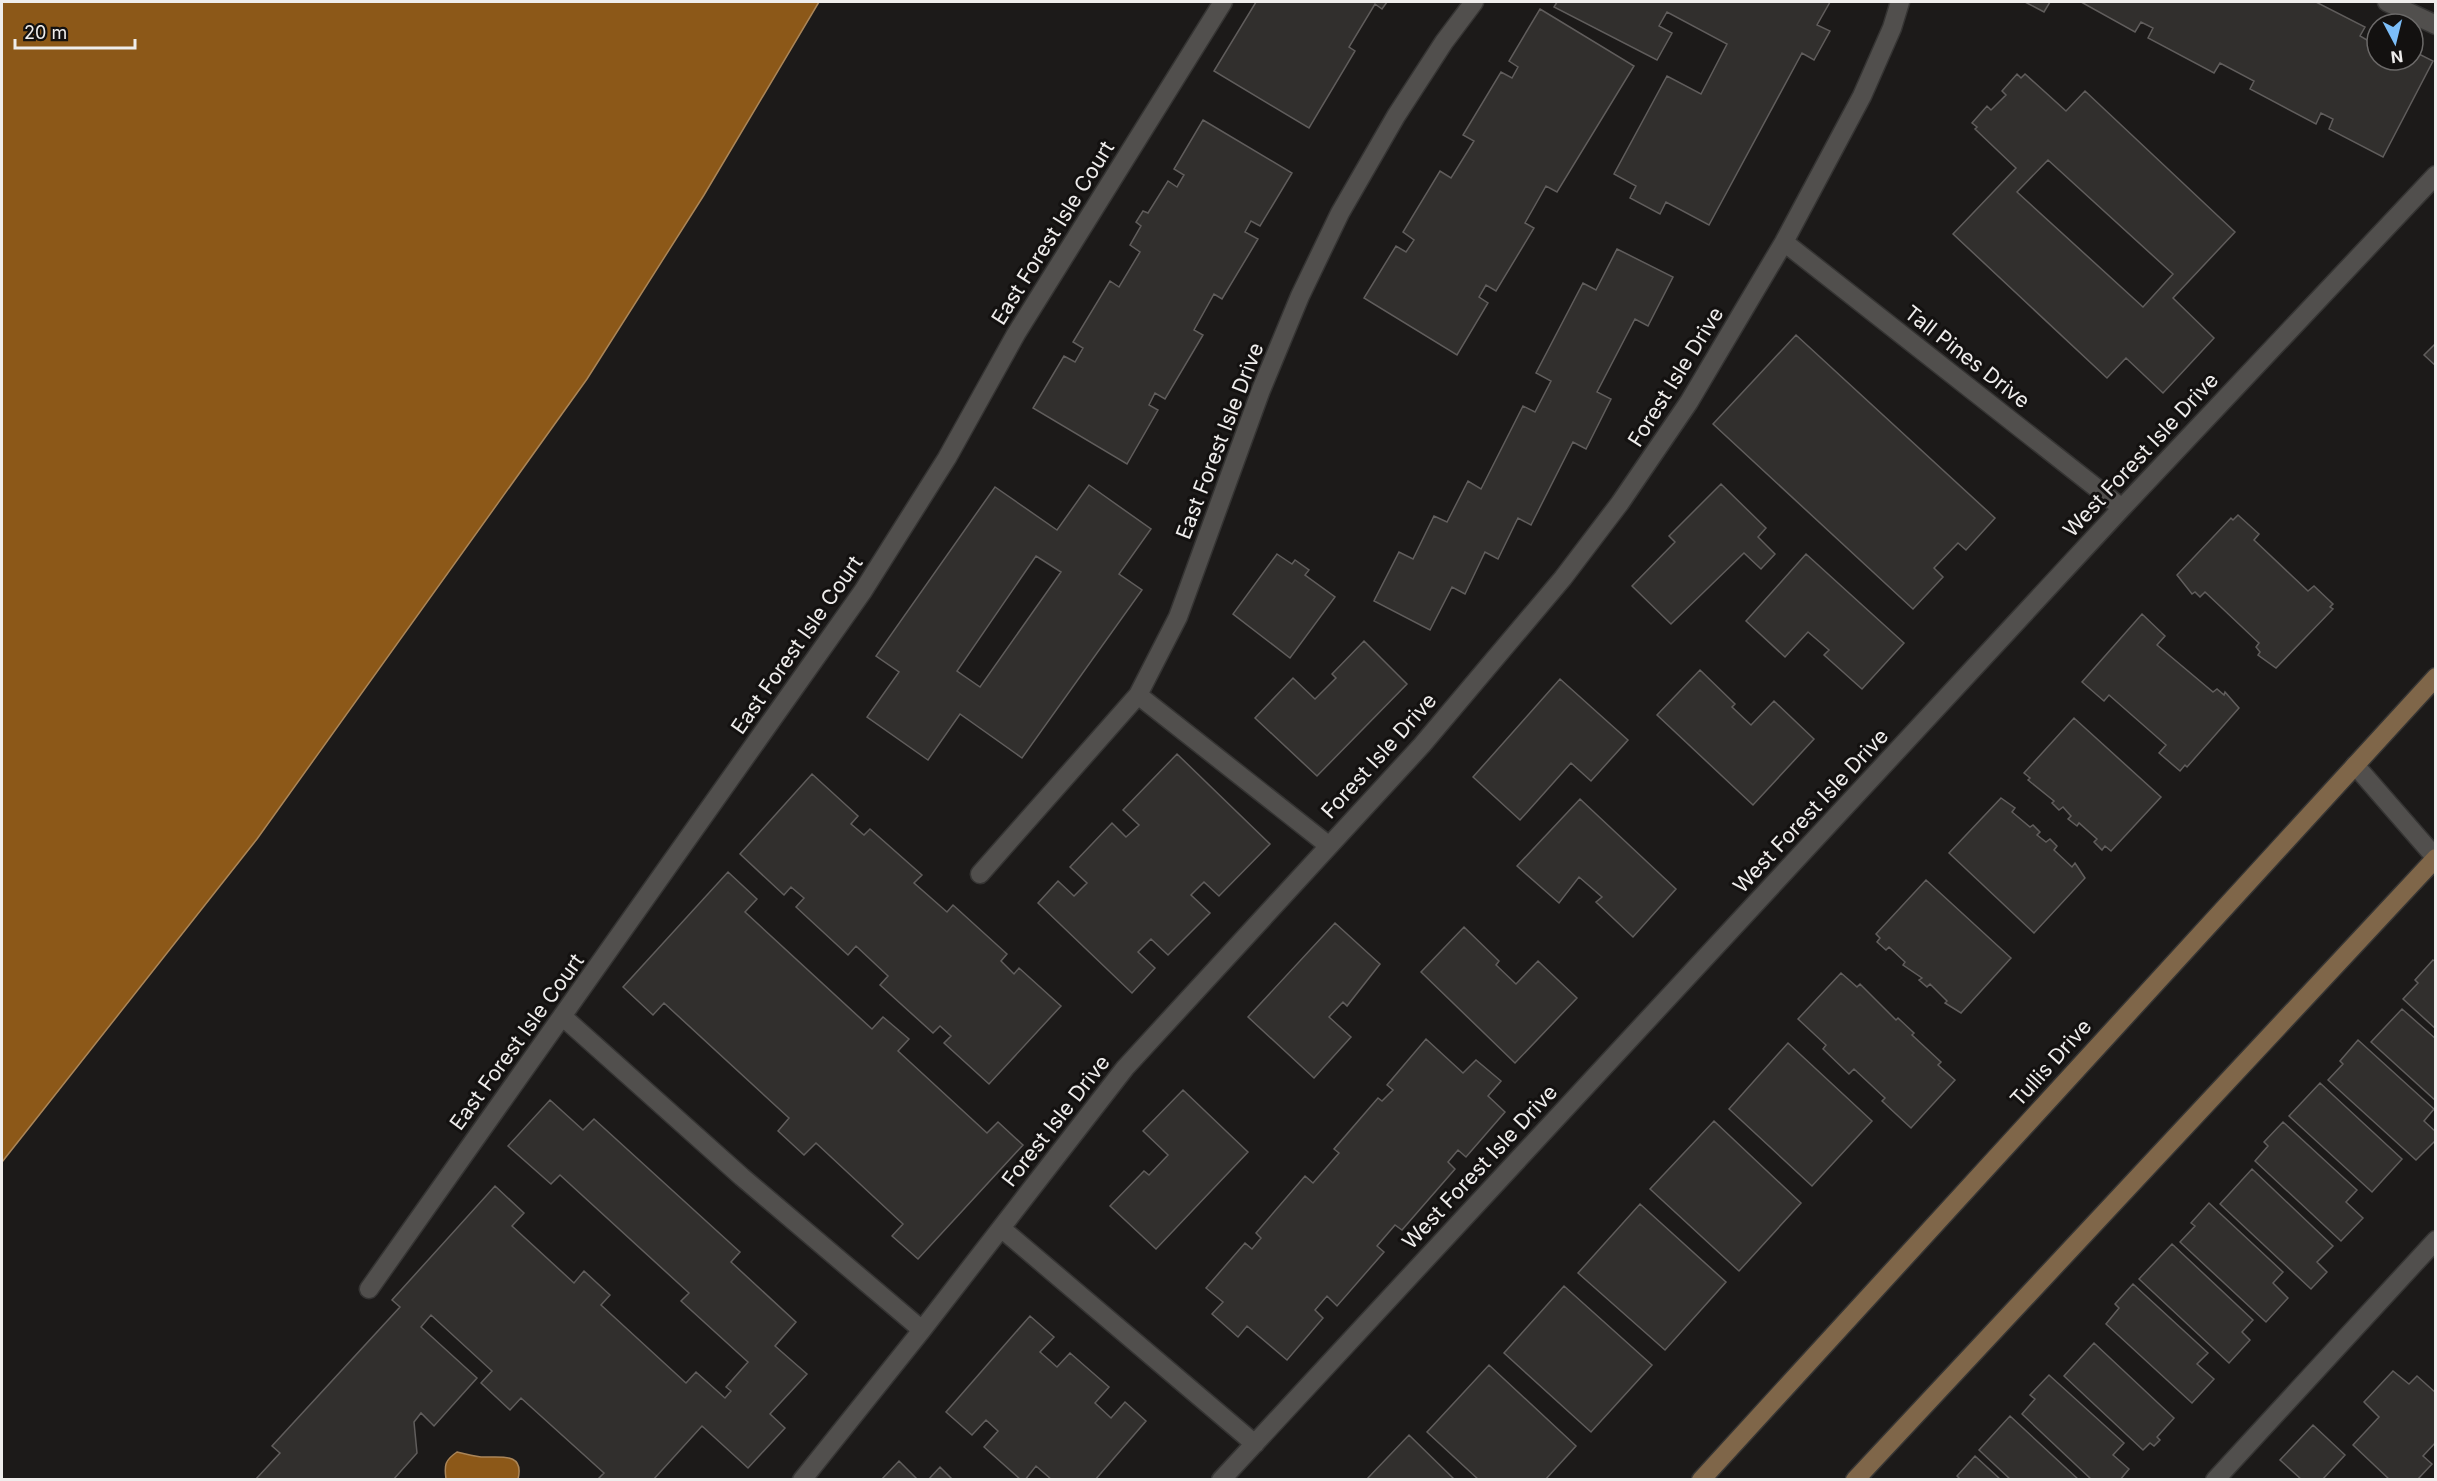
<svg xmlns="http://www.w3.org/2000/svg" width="2437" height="1481" viewBox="0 0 2437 1481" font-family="Inter,sans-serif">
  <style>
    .water { fill: #8c5818; stroke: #aa8558; stroke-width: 1.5 }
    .building { fill: #312f2d; stroke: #605d5c; stroke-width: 1.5; fill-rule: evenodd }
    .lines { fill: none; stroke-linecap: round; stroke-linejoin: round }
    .street-casing { stroke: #353433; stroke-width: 21 }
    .secondary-casing { stroke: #353433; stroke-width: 21 }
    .street { stroke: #514f4d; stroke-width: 18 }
    .secondary { stroke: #7f6649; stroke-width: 18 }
    .labels { text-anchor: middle; stroke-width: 6; stroke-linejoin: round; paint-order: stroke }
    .street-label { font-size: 21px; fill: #efedec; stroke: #131110 }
  </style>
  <rect width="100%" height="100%" fill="#1c1a19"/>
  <!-- water -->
  <path class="water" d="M2,2H819L704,195L587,379L257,839L2,1162Z
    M457,1452C465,1454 473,1456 481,1457C498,1458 525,1451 518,1479H446C444,1465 445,1460 457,1452Z"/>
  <!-- building -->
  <path class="building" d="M1256,2H1387L1382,9L1375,4L1349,47L1355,51L1309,128L1214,71Z
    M1557,2H1830L1817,25L1830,31L1814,60L1802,53L1709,225L1666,202L1660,214L1630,198L1636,186L1614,174L1667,76L1701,94L1727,44L1667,12L1659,26L1672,33L1657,60L1554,7Z
    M2025,2H2050L2044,12Z
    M2081,2H2316L2365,27L2360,36L2372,43L2377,34V60H2413V51L2433,61L2383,157L2329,129L2333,119L2321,113L2316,124L2250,89L2254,81L2220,63L2214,73L2148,38L2153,28L2141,22L2135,32Z
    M1540,9L1634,66L1557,192L1546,186L1525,223L1534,228L1496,291L1486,285L1479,297L1488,303L1457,355L1364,298L1396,246L1406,252L1414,240L1403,232L1440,171L1451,178L1474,141L1463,135L1501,72L1512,78L1518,67L1509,61Z
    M2017,74L2021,78L2025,74L2066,111L2085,91L2235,232L2173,298L2214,338L2163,393L2126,358L2107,378L1953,234L2016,168L1975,129L1977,127L1972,123L1987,106L1991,110L2006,95L2002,91ZM2048,160L2173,274L2143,307L2017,192Z
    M1203,120L1292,173L1260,226L1251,221L1245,232L1258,239L1222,299L1214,294L1194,330L1203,335L1165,399L1155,393L1149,405L1158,410L1127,464L1033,408L1064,356L1075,362L1083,348L1073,342L1110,281L1119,287L1140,252L1130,245L1141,226L1136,222L1143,211L1148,213L1168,181L1177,187L1184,175L1174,169Z
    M1617,249L1673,277L1648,326L1635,319L1597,392L1611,399L1586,449L1573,442L1531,525L1518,518L1498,559L1485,552L1465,594L1452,587L1430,630L1374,601L1399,552L1413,559L1434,516L1447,522L1468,481L1481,489L1523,406L1535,412L1551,381L1536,373L1583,283L1596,290Z
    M1796,335L1995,518L1966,550L1958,543L1934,568L1943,577L1913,609L1713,424Z
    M2436,343V366L2424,355Z
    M1721,484L1766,528L1758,537L1775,554L1761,569L1744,553L1671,624L1632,586L1675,542L1669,536Z
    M1089,485L1151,529L1119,574L1142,590L1022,758L960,714L928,760L867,717L899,672L876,656L995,487L1057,530ZM1036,556L1061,572L980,687L957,671Z
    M2238,515L2259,534L2254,540L2308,591L2314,586L2333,604L2330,607L2333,609L2276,668L2258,655L2260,652L2256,647L2259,643L2205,592L2200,597L2195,592L2192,594L2177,575L2231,518L2233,520Z
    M1277,554L1292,564L1295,560L1309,570L1305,575L1335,597L1290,658L1233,614Z
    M1806,554L1904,643L1862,689L1824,655L1829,650L1808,632L1785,657L1746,621Z
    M2142,614L2165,636L2157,645L2213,692L2217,689L2224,695L2225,692L2239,708L2187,767L2185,765L2180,771L2159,753L2166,745L2109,695L2104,701L2082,682Z
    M1364,641L1407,684L1317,776L1255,718L1293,678L1315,699L1336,678L1332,674Z
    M1700,670L1735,704L1732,707L1751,725L1774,701L1814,739L1753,805L1657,715Z
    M1560,679L1628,740L1591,781L1571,763L1520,820L1473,777Z
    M2074,718L2161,797L2111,851L2105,846L2102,850L2094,842L2097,839L2079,823L2077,826L2068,819L2071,816L2063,807L2059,810L2052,803L2054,801L2028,780L2030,778L2024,773Z
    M1177,754L1270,844L1219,896L1204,882L1191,895L1210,913L1168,955L1151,939L1138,952L1155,968L1132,993L1038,903L1058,881L1074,896L1087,883L1070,867L1112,823L1126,837L1139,825L1123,810Z
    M812,774L858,816L851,824L864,835L870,829L922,875L914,883L947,912L953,905L1007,954L1001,961L1014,974L1019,968L1061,1006L989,1084L944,1043L951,1036L940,1026L933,1033L880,985L888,976L856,946L848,955L796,907L804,898L791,887L784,895L740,854Z
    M2001,798L2015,808L2012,812L2030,827L2033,825L2040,832L2037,835L2046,842L2050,839L2057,846L2054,850L2072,867L2075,863L2085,878L2034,933L1949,853Z
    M1580,799L1676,889L1633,937L1596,902L1602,897L1579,877L1559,903L1517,866Z
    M728,872L757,899L745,912L872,1029L883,1017L909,1039L898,1051L987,1133L998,1122L1023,1145L918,1259L892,1236L903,1224L816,1143L804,1155L778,1131L789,1118L664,1003L653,1015L623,987Z
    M1926,880L2011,958L1961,1013L1945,1003L1947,1001L1930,984L1927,987L1919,980L1922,978L1903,965L1905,962L1889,947L1886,950L1877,942L1880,938L1876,934Z
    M1335,923L1380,964L1347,1006L1343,1002L1329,1017L1351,1037L1314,1078L1248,1017Z
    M1464,927L1499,961L1496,965L1516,984L1538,961L1577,998L1515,1063L1421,972Z
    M2433,960L2436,962V1029L2403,999L2418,983L2415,980Z
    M1841,973L1857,987L1860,984L1896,1020L1898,1018L1914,1033L1912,1035L1941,1062L1938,1065L1955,1080L1911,1128L1882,1101L1885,1098L1854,1069L1849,1074L1823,1049L1826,1045L1798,1019Z
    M2402,1009L2436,1039V1101L2371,1042Z
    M1426,1039L1463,1073L1476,1060L1501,1081L1488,1096L1505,1112L1466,1157L1458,1150L1448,1162L1455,1169L1402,1230L1395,1225L1377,1246L1384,1252L1337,1306L1327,1296L1315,1310L1323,1318L1287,1360L1247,1326L1238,1337L1212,1314L1223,1302L1206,1288L1245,1243L1252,1249L1261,1238L1256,1233L1305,1176L1313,1183L1339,1153L1334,1149L1378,1098L1382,1101L1393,1090L1387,1085Z
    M2358,1040L2434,1109L2424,1121L2436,1132V1140L2416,1160L2328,1080L2343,1064L2340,1061Z
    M1788,1043L1872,1121L1812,1186L1729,1109Z
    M2320,1083L2402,1159L2372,1192L2289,1116Z
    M1183,1090L1248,1152L1156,1249L1110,1206L1144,1171L1149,1175L1168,1155L1143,1131Z
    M550,1100L583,1130L594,1119L740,1252L731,1262L796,1322L775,1346L807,1374L770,1414L785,1428L748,1468L702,1426L653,1480H597L604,1473L521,1398L510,1410L481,1383L492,1371L431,1315L421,1327L477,1378L434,1426L421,1413L414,1422L417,1453L393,1480H255L280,1453L272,1446L400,1307L392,1300L495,1186L524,1213L512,1226L574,1283L584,1271L610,1295L601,1305L686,1383L696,1372L725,1398L731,1391L726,1387L748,1362L681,1301L689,1293L560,1175L551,1184L508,1146Z
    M1714,1121L1801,1203L1739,1271L1650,1189Z
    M2283,1122L2357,1190L2346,1202L2363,1218L2341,1241L2255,1161L2268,1146L2264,1142Z
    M2252,1169L2333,1246L2317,1262L2327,1272L2311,1289L2220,1204Z
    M2209,1203L2283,1272L2273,1283L2288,1298L2266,1322L2180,1242L2195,1226L2191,1223Z
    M1640,1204L1726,1282L1665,1350L1578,1273Z
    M2172,1244L2253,1320L2242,1332L2250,1340L2229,1363L2139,1279Z
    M2133,1284L2208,1353L2197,1364L2214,1379L2192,1403L2106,1324L2119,1308L2115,1304Z
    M1564,1286L1652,1365L1591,1432L1504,1353Z
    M1030,1316L1054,1337L1040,1352L1057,1367L1070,1353L1109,1387L1095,1403L1111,1418L1125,1402L1146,1421L1095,1480H1052L1036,1466L1025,1480H1021L984,1447L998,1431L986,1420L972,1435L946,1412Z
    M2094,1343L2174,1418L2157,1437L2160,1440L2154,1446L2150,1443L2143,1450L2064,1376Z
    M1489,1365L1576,1446L1545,1480H1479L1427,1432Z
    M2393,1371L2409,1384L2417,1376L2436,1393V1442L2423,1456L2432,1464L2417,1480H2390L2353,1445L2379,1417L2364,1402Z
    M2049,1375L2124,1443L2113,1455L2129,1469L2120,1480H2092L2022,1414L2035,1399L2030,1395Z
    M2010,1416L2079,1480H2011L1979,1450Z
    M2313,1425L2345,1455L2322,1480H2302L2280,1460Z
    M1409,1435L1455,1480H1366Z
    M1975,1456L2001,1480H1961L1957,1476Z
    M899,1461L918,1480H881Z
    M940,1467L953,1480H928Z"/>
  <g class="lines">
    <defs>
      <path id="street" d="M2387,2L2436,25
        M1784,242L2122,508
        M1138,695L1328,845
        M2355,765L2436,858
        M980,874L1138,695L1178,617L1261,390L1300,296L1340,213L1396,116L1444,42L1474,2
        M562,1016L742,1177L922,1330
        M1001,1228L1255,1444
        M369,1289L863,591L947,458L1016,334L1223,2
        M802,1480L922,1330L1125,1068L1422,745L1563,578L1620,503L1689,402L1784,242L1862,96L1892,28L1900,2
        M1221,1480L2122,508L2436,175
        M2215,1480L2436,1240"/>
      <path id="secondary" d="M1701,1480L2436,677
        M1855,1480L2436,858"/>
    </defs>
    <!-- street casing -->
    <use href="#street" class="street-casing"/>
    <!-- secondary casing -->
    <use href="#secondary" class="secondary-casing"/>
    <!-- street -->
    <use href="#street" class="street"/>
    <!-- secondary -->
    <use href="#secondary" class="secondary"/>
  </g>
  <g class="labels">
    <!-- street labels -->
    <g class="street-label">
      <text transform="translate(1053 233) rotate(-58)" y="7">East Forest Isle Court</text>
      <text transform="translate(1967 357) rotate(38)" y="7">Tall Pines Drive</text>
      <text transform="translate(1676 377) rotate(-58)" y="7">Forest Isle Drive</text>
      <text transform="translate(1220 441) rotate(-69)" y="7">East Forest Isle Drive</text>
      <text transform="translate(2141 455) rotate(-47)" y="7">West Forest Isle Drive</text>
      <text transform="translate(797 645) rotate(-55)" y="7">East Forest Isle Court</text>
      <text transform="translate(1379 756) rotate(-48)" y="7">Forest Isle Drive</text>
      <text transform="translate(1811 811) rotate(-47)" y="7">West Forest Isle Drive</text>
      <text transform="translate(517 1042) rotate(-54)" y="7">East Forest Isle Court</text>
      <text transform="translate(2051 1063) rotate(-48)" y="7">Tullis Drive</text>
      <text transform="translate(1056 1121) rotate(-52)" y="7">Forest Isle Drive</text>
      <text transform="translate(1480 1167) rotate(-47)" y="7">West Forest Isle Drive</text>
    </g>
  </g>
  <!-- border -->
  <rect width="2437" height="1481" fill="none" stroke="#efedec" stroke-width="6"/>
  <!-- north arrow -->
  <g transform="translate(2395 42) rotate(173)"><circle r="28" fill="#131110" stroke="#6b6968" stroke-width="1.5"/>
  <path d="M0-4.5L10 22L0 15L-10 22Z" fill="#7cbef9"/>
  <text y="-9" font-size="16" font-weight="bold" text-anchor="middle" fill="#efedec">N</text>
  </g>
  <!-- scale -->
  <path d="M15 39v9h120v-9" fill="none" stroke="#efedec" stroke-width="3"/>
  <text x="24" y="39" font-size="18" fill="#efedec" stroke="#131110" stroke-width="4.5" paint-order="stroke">20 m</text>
</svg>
